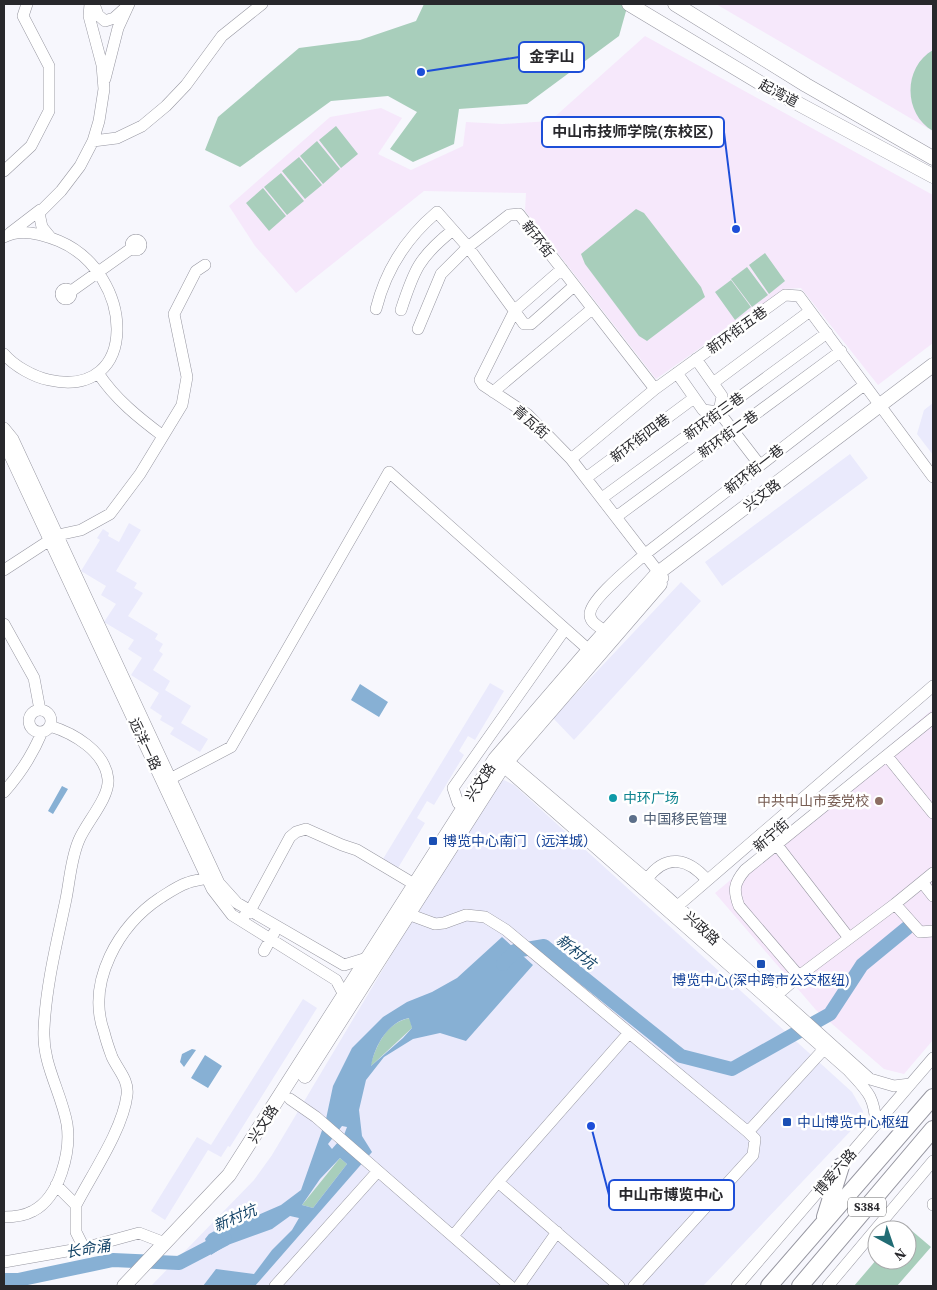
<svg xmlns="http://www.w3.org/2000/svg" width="937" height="1290" viewBox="0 0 937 1290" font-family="'Source Serif 4','Noto Sans SC',serif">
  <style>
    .built { fill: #eaeafc }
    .education { fill: #f6e8fb }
    .green { fill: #a8cebb }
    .water { fill: #87b0d4; fill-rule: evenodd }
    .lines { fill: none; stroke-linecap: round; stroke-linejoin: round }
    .river { stroke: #87b0d4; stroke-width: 14 }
    .minor-casing { stroke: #9797a1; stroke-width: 12 }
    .major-casing { stroke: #9797a1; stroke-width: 15 }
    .highway-casing { stroke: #9797a1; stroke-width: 18 }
    .minor { stroke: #fff; stroke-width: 11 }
    .major { stroke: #fff; stroke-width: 14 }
    .highway { stroke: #fff; stroke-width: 16 }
    .culture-dot { fill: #0f9aa8; stroke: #fff; stroke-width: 2 }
    .education-dot { fill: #8d6e63; stroke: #fff; stroke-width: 2 }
    .service-dot { fill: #5c6f8a; stroke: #fff; stroke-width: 2 }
    .transit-dot { fill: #1a4fb4; stroke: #fff; stroke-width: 2 }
    .labels { text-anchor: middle; stroke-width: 5; stroke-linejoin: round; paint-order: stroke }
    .shield { fill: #fff; stroke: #68686b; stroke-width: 1 }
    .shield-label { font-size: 12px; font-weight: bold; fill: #28282c }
    .street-label { font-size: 14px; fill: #28282c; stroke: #fff }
    .culture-label { font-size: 14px; fill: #0d838f; stroke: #fff; text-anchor: start }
    .education-label { font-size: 14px; fill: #785e54; stroke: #fff; text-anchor: end }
    .service-label { font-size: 14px; fill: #4e5e75; stroke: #fff; text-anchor: start }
    .transit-label { font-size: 14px; fill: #164399; stroke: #fff; text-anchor: start }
    .water-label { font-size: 15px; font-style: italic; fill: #134367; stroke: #fff }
    .leader { fill: none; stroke: #1d4ed8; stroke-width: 2 }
    .callout-dot { fill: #1d4ed8; stroke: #fff; stroke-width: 2 }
    .callout { fill: #fff; stroke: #1d4ed8; stroke-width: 2 }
    .callout-label { font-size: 15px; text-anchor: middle; font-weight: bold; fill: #28282c }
  </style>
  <rect width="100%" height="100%" fill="#f7f7fd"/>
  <!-- built -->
  <path class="built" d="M933,403V455L917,434L924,410Z
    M850,454L868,478L722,586L705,562Z
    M129,523L141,530L116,571L137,583L134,588L143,593L128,616L158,634L155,639L163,644L159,651L163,654L153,670L170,681L165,690L191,706L181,723L208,739L200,752L170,734L174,728L160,720L162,716L150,708L159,693L131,675L142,658L128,649L134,640L104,622L116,604L101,595L106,586L81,571L100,540L97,538L103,529L109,533L108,536L119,542Z
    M681,582L701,601L574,740L553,718Z
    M490,683L504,691L475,740L468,736L459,751L464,755L434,805L427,801L417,818L425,823L398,868L383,859Z
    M504,780L514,785L852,1092L863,1111L862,1119L703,1286H151L254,1180L272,1155L475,815L497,783Z
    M303,999L317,1008L230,1147L228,1146L221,1157L208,1150L165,1220L151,1211L197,1137L211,1145Z"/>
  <!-- education -->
  <path class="education" d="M716,4H933V131L922,125Z
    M645,36L933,195V343L878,385L801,288L784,289L656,379L525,211L526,193L424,191L296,293L255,246L229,206L330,117L381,108L402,118L378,154L411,170L463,146L466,122L502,124L550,121Z
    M933,709V1040L904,1074L884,1069L816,1010L715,893Z"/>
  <!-- green -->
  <path class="green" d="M424,4H628L619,36L527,104L459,109L454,144L413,162L390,149L417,112L388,96L331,101L240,167L205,150L218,117L299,48L360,40L416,21Z
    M933,50V131C903,114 903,67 933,50Z
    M336,126L358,154L341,168L319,140Z
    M317,141L340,169L323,184L300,156Z
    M299,157L322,185L305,199L282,171Z
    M281,173L304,201L287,215L264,187Z
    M263,188L286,216L269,231L246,203Z
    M636,209L644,213L701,287L705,297L647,341L639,336L585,264L581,254Z
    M765,253L785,281L769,294L749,265Z
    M747,267L768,295L752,307L731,279Z
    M731,280L751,307L735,320L715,292Z
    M410,1018L412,1028L370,1067C376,1046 386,1022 410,1018Z
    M340,1158L347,1164L313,1208L302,1205Z
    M905,1225L931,1247L897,1286H854L877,1259L907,1260V1230H901Z"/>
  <!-- water -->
  <path class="water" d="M360,684L388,702L379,717L351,700Z
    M62,786L68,789L53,814L48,811Z
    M502,937L533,965L466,1041L440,1033L413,1039L384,1057L366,1080L359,1110L362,1136L372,1152L255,1286H203L216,1269L254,1274L272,1250L292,1230L299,1218L290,1216L272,1229L225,1246L211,1255L205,1239L209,1234L220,1228L233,1226L281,1205L301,1190L326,1119L333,1086L352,1048L383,1017L407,1002L432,992L457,978ZM409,1018L412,1028L403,1038L371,1066C375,1045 388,1022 409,1018ZM342,1126L347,1127L344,1135L332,1149L328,1144ZM340,1158L347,1164L313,1208L302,1205L320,1179Z
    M192,1049L196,1050L184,1067L180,1062L182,1054Z
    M205,1055L222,1066L208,1088L191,1078Z"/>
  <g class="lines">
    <!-- river -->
    <path class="river" d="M503,964L515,951L544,946L681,1056L732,1069L830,1014L862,965L907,928
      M4,1280H18L113,1260L179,1263L225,1239"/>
    <defs>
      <path id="minor" d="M94,4L98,15L105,21L114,18L124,9
        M105,79L118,28L129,4
        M93,141L117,138L142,126L166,106L186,85L222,36L262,4
        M4,171L31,146L49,111V66L23,16L27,4
        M10,233L40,210
        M4,237C20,228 42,234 59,241C135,273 141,400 49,380C34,377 14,366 4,354
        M51,238L42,227L39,213L61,191L80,166L93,141L99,121L104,89L102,65L89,16L90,4
        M131 245a5 5 0 1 1 10 0a5 5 0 1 1-10 0Z
        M562,269L515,310L480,380L483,385L527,414L571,459L663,578
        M61 294a5 5 0 1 1 10 0a5 5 0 1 1-10 0Z
        M70,292L132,248
        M376,309C386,269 406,238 437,212L468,247L524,324H531L574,286
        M401,310C414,270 419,257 453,230
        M418,329L441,274L468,247L509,215L519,214L655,389
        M696,359L722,396L719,412L759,464
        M98,373C115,399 139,418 163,436
        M677,373L703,410L719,412
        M713,383L810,311
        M493,392L592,309
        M4,428L13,439L219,883L237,903L344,965L367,958
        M4,443L212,889L232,915L336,980L344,995
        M571,459L655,389L785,295L799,296L933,477
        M586,478L694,398
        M602,498L827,333
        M616,517L841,351
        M58,535L81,530L110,514L140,474L182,405L187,377L174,314L196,271L205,265
        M4,570L50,540
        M4,624L34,678L40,710
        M605,631C600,627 590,623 590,615C588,601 633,565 644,555L864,385
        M29 721a11 11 0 1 1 22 0a11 11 0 1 1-22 0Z
        M502,756L663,893L870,1079L894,1086L910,1084
        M887,756L933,813
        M506,769L848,1070C867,1091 874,1095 876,1124
        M166,781L231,747L389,472L589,650
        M4,792C21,773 32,756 42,732
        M463,806L458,803L453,788L565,629
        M777,845L849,938
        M933,873L922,882L933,896
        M647,879C666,853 688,858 707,880
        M895,904L922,882
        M673,910L933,686
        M408,914L435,924L444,923L466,915L485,917L506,930L748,1132
        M245,915L250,911L290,837L296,832L306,829L342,845L357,850L414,884
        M264,951L274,933
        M799,976L739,906C733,890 734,883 745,870L933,718
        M771,1000L799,976L895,904L920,932L933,931
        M290,1099L316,1117L510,1286
        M498,1182L619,1286
        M56,1185L76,1205V1232L84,1248
        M933,1204V1205
        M76,1205C92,1174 123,1129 127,1095C129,1080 118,1070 112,1057C109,1049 106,1040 104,1032C86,982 119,925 160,898C168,893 178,886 187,883C195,880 203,880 212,876
        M4,1217C13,1217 24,1216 33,1211C60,1197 71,1151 67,1124C61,1091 42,1064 44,1029C46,985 57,942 66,899C70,879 71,858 79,840C86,823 110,797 108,779C105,751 73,733 50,726
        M453,1236L498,1182L628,1034
        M4,1262L84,1248L139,1233L165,1243
        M275,1286L378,1171
        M519,1286L557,1232
        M634,1286L753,1155L755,1139L748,1132L824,1049
        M737,1286L933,1058
        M828,1286L933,1161"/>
      <path id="major" d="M629,4L767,87L933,176
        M675,4L806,85L933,158
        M305,1076L503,766L660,584
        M124,1286L229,1175L495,759L589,650L658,573L933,365"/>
      <path id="highway" d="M825,1217L841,1166
        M769,1286L933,1097
        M800,1286L933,1129"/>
    </defs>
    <!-- minor casing -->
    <use href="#minor" class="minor-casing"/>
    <!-- major casing -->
    <use href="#major" class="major-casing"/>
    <!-- highway casing -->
    <use href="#highway" class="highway-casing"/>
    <!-- minor -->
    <use href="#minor" class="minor"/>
    <!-- major -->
    <use href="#major" class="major"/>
    <!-- highway -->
    <use href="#highway" class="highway"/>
  </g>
  <!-- markers -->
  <circle class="culture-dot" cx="613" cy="798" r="5"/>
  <circle class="education-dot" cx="879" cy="801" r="5"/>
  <circle class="service-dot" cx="633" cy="819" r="5"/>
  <g class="transit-dot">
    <rect x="428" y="836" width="10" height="10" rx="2.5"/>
    <rect x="756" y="959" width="10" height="10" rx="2.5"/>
    <rect x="782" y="1117" width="10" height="10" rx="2.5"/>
  </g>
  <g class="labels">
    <!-- shield labels -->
    <rect class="shield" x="848" y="1197.5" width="38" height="19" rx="4"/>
    <g class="shield-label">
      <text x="867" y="1211">S384</text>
    </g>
    <!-- street labels -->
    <g class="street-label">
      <text transform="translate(779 93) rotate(28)" y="5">起湾道</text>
      <text transform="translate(538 239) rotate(52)" y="5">新环街</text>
      <text transform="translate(737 330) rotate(-36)" y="5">新环街五巷</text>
      <text transform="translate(714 416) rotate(-36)" y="5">新环街三巷</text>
      <text transform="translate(531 422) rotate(41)" y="5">青瓦街</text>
      <text transform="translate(728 434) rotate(-36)" y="5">新环街二巷</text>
      <text transform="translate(640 438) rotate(-37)" y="5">新环街四巷</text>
      <text transform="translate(754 469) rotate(-38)" y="5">新环街一巷</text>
      <text transform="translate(762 495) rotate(-37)" y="5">兴文路</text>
      <text transform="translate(145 744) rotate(65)" y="5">远洋一路</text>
      <text transform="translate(480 782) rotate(-56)" y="5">兴文路</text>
      <text transform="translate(771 835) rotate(-41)" y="5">新宁街</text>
      <text transform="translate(702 928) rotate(42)" y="5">兴政路</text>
      <text transform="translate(263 1124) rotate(-57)" y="5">兴文路</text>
      <text transform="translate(835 1172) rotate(-49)" y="5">博爱六路</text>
    </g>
    <!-- culture labels -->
    <g class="culture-label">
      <text x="623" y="803">中环广场</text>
    </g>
    <!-- education labels -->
    <g class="education-label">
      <text x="869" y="806">中共中山市委党校</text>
    </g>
    <!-- service labels -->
    <g class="service-label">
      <text x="643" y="824">中国移民管理</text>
    </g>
    <!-- transit labels -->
    <g class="transit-label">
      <text x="443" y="846">博览中心南门（远洋城）</text>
      <text x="761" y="985" text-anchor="middle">博览中心(深中跨市公交枢纽)</text>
      <text x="797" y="1127">中山博览中心枢纽</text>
    </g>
    <!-- water labels -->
    <g class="water-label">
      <text transform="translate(576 952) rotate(38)" y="5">新村坑</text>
      <text transform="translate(235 1218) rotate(-23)" y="5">新村坑</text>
      <text transform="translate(88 1249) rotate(-9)" y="5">长命涌</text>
    </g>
  </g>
  <!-- callouts -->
  <path class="leader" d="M421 72L519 57M736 229L724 132M591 1126L609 1195"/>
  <g class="callout-dot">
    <circle cx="421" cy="72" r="5"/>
    <circle cx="736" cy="229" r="5"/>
    <circle cx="591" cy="1126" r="5"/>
  </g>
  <g class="callout">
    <rect x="519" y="42" width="65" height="30" rx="5"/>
    <rect x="542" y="117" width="182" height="30" rx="5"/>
    <rect x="609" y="1180" width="125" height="30" rx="5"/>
  </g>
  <g class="callout-label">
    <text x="552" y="62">金字山</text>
    <text x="633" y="137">中山市技师学院(东校区)</text>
    <text x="671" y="1200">中山市博览中心</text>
  </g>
  <!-- border -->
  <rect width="937" height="1290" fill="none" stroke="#28282c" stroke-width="10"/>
  <!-- north arrow -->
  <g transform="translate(892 1245) rotate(140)"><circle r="24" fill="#ffffff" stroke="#a9a9ab"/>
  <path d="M0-4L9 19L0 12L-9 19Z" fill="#216c74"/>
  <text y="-8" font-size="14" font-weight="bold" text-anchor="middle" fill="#28282c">N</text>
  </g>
</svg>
